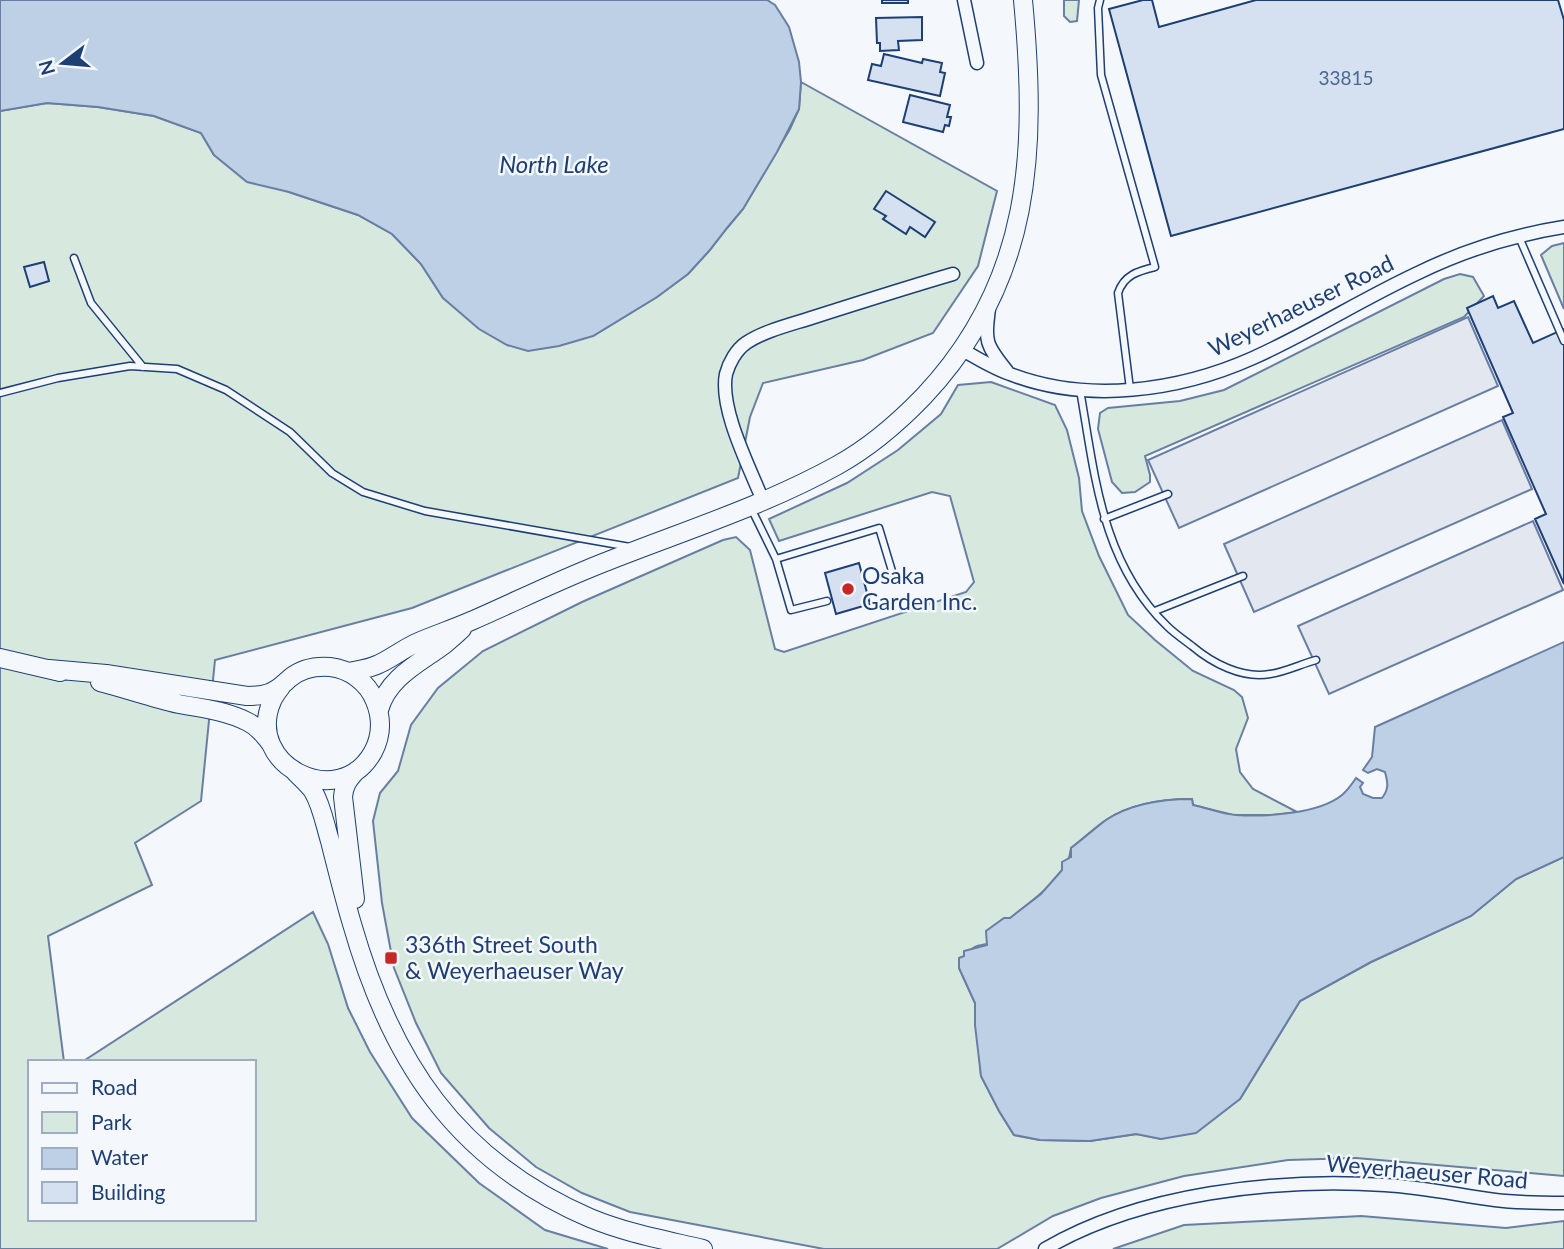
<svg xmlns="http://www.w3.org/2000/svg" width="1564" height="1249" viewBox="0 0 1564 1249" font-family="Lato,sans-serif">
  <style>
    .green { fill: #d7e8df; stroke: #687fa3; stroke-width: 2 }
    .parking { fill: #e3e8f0; stroke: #687fa3; stroke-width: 2 }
    .water { fill: #bed0e5; stroke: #687fa3; stroke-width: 2 }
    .building { fill: #d5e0f0; stroke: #1d3f73; stroke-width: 2 }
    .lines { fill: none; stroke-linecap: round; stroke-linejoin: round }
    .lane-casing { stroke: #1d3f73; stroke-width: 9 }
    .street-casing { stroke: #1d3f73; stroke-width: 15 }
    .secondary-casing { stroke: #1d3f73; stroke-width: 20 }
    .lane { stroke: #f4f7fb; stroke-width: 6 }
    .street { stroke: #f4f7fb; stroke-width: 12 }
    .secondary { stroke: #f4f7fb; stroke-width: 18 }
    .poi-dot { fill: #c62828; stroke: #f4f7fb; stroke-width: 2.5 }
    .labels { text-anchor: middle; stroke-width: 5; stroke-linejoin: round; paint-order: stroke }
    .number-label { font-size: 19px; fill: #4b6792 }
    .street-label { font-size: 23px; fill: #1d3f73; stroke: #f4f7fb }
    .poi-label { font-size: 23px; fill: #1d3f73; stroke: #f4f7fb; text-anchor: start }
    .water-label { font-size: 24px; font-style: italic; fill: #1d3f73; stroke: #f4f7fb }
  </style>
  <rect width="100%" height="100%" fill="#f4f7fb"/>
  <!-- green -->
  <path class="green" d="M1064,0H1079L1077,21L1070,22L1064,16Z
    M801,82L997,191L978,266L933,333L863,360L763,383L750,417L738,478L412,608L215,660L201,801L135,843L152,885L48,936L64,1062H30V1219H254V1062H82L313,912L328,944L348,1008L370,1052L412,1118L479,1183L545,1230L608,1249H0V111L47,103L98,107L154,116L201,133L214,155L289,192L358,215L392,234L421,264L443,298L593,336L657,297L688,274L709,251L727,228L743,209L790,129L799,109Z
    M1564,243V309L1541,255L1552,246Z
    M1460,274L1473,277L1484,296L1464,317L1145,456L1150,475V482L1135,492L1122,493L1112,482L1098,429L1100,413L1108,408L1180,401L1224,390L1444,279Z
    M991,382L1055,405L1067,430L1079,478L1082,511L1099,556L1128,615L1155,640L1193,671L1234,690L1242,697L1248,718L1236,749L1240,772L1253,789L1297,812L1272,815H1233L1193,805L1192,799C1163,799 1130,804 1106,820C1094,828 1083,839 1071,848C1069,876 1032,900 1012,917C1004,924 998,934 990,942C985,946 981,944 975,947C966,951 962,959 959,968L975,1003L981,1076L999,1111L1014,1135L1040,1140L1090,1141L1137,1134L1161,1139L1240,1099L1300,1001L1371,962L1471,916L1516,879L1564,857V1176L1356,1158L1288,1160L1184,1176L1101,1198L1053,1216L997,1249H824L630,1212L582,1193L536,1167L489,1128L441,1073L416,1023L394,968L382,903L373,821L380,793L398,771L411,725L438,688L483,651L582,602L723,540L736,537L750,550L775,649L784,652L966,592L974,582L950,496L932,492L779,541L769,519L847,483L898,450L941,414L958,385Z
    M1361,1216L1506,1228L1564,1221V1249H1113L1184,1225Z"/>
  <!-- parking -->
  <path class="parking" d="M1468,317L1498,386L1179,528L1148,460Z
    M1502,420L1532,489L1254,612L1224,544Z
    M1533,521L1563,590L1329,694L1298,626Z"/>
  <!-- water -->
  <path class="water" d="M0,0H767L775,5L789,27L799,62L801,82L799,109L777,152L743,209L727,228L709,251L688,274L657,297L593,336L559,346L528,351L507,345L479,329L443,298L421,264L392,234L358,215L289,192L247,182L214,155L201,133L154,116L98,107L47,103L0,111Z
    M1564,642V857L1516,879L1471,916L1371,962L1300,1001L1240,1099L1196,1133L1161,1139L1136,1134L1090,1141L1040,1140L1014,1135L999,1111L981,1076L975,1025V1003L959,968V958L964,956V951L987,945L986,931L1004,918H1010L1041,894L1062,870V862L1071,857V848C1083,839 1094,829 1106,820C1130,804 1164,799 1192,799L1193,805C1207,808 1222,814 1236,815C1265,817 1319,814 1342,795C1348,790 1352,784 1356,778L1363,783L1360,787L1363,794L1373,798H1382C1389,789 1388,783 1385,772L1377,769L1368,773L1363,770L1372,757L1375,727Z"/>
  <!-- building -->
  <path class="building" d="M882,0H908V3H882Z
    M1143,0H1152L1159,27L1256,0H1558L1564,20V129L1171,236L1109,9Z
    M922,17V40L898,41L899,50L880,51V43H877L876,18Z
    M884,54L922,63L923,59L942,63L940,72L945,73L940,96L868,80L872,64L881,66Z
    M910,95L950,105L947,117H951L949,126L945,125L943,132L903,122Z
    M886,191L935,222L925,237L910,227L906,234L883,219L886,216L874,209Z
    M44,262L49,281L30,287L24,267Z
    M1493,296L1498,308L1514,301L1533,343L1564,329V584L1535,519L1546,514L1503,417L1513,413L1467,308Z
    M859,563L870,604L836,614L825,573Z"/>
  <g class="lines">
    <defs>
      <path id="lane" d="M1100,0L1098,8L1101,75L1155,267C1138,271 1124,275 1118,293L1130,389
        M1519,237L1564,341
        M74,258L91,303L143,367
        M1080,390C1095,475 1101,562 1167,626C1174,633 1184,640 1192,646C1212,663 1242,679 1270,674C1285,672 1301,664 1316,660
        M0,393L58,378L130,366L177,369L226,390L290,432L332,473L363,492L425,511L630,547
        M751,508L776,559L791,610L827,601
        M1104,519L1168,494
        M776,559L879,528L895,581
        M1155,611L1243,576"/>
      <path id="street" d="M964,0L977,63
        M989,308C985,342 985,344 1007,371
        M963,350C978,359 993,368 1010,374C1087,404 1179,391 1253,358C1309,333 1362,299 1418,273C1463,251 1514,235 1564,227
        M763,501C750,468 719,409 726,374C729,363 736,350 746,343C764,331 789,325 811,318C858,303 905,288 953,274
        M1045,1249C1140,1193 1276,1178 1385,1185C1422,1187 1458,1195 1495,1200C1518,1203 1541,1203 1564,1203"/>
      <path id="secondary" d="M0,658L60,672
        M49,669L106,674L247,696C255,696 261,696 269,693C278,690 283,684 290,678C301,669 316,666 330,667C350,669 368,683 375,701C382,718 382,735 373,752C339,813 244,765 272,701C274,696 278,691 281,687
        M348,672C358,670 369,669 379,664C392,658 403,649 416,643C434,635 453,629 471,621C510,604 549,585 588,569C671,535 758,509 836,466C869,448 898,423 924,396C1033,280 1037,150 1023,0
        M100,682C127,689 153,698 179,704C202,708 227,711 248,722C258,727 264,735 271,744
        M379,710C388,677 420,663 445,644C451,639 457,634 462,629
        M295,772C301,778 308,784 313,791C322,806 325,825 330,841C337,869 344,897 352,924C391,1060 455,1160 590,1218C626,1233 665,1240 703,1249
        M355,899L343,797C344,785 348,780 356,771"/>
    </defs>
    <!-- lane casing -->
    <use href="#lane" class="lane-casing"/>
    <!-- street casing -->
    <use href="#street" class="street-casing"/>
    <!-- secondary casing -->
    <use href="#secondary" class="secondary-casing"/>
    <!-- lane -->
    <use href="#lane" class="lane"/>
    <!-- street -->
    <use href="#street" class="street"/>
    <!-- secondary -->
    <use href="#secondary" class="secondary"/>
  </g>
  <!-- markers -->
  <g class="poi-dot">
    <circle cx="848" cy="589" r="7"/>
    <rect x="384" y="951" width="14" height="14" rx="3.5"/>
  </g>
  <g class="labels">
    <!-- number labels -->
    <g class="number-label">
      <text x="1346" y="85">33815</text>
    </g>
    <!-- street labels -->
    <g class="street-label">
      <text transform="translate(1301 306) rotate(-26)" y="8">Weyerhaeuser Road</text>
      <text transform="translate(1427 1172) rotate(5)" y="8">Weyerhaeuser Road</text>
    </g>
    <!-- poi labels -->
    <g class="poi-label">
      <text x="862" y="584">Osaka<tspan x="862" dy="26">Garden Inc.</tspan></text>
      <text x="405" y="953">336th Street South<tspan x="405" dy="26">&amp; Weyerhaeuser Way</tspan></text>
    </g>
    <!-- water labels -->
    <g class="water-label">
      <text x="554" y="173">North Lake</text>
    </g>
  </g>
  <!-- legend -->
  <rect x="28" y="1060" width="228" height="161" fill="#f4f7fb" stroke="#9eadc5" stroke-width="2"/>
  <rect x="42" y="1083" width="35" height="10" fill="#f4f7fb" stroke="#9eadc5" stroke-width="2"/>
  <text x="91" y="1095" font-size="21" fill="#1d3f73">Road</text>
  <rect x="42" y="1112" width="35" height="21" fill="#d7e8df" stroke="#9eadc5" stroke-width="2"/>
  <text x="91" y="1130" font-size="21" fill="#1d3f73">Park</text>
  <rect x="42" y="1148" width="35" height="21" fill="#bed0e5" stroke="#9eadc5" stroke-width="2"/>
  <text x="91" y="1165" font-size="21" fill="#1d3f73">Water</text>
  <rect x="42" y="1182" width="35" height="21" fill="#d5e0f0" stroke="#9eadc5" stroke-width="2"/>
  <text x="91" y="1200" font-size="21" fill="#1d3f73">Building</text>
  <!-- north arrow -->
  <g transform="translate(63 63) rotate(254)" stroke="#f4f7fb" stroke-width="5" paint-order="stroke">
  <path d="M0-5L12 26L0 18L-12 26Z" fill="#1d3f73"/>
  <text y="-10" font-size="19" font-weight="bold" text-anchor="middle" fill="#1d3f73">N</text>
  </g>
</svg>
